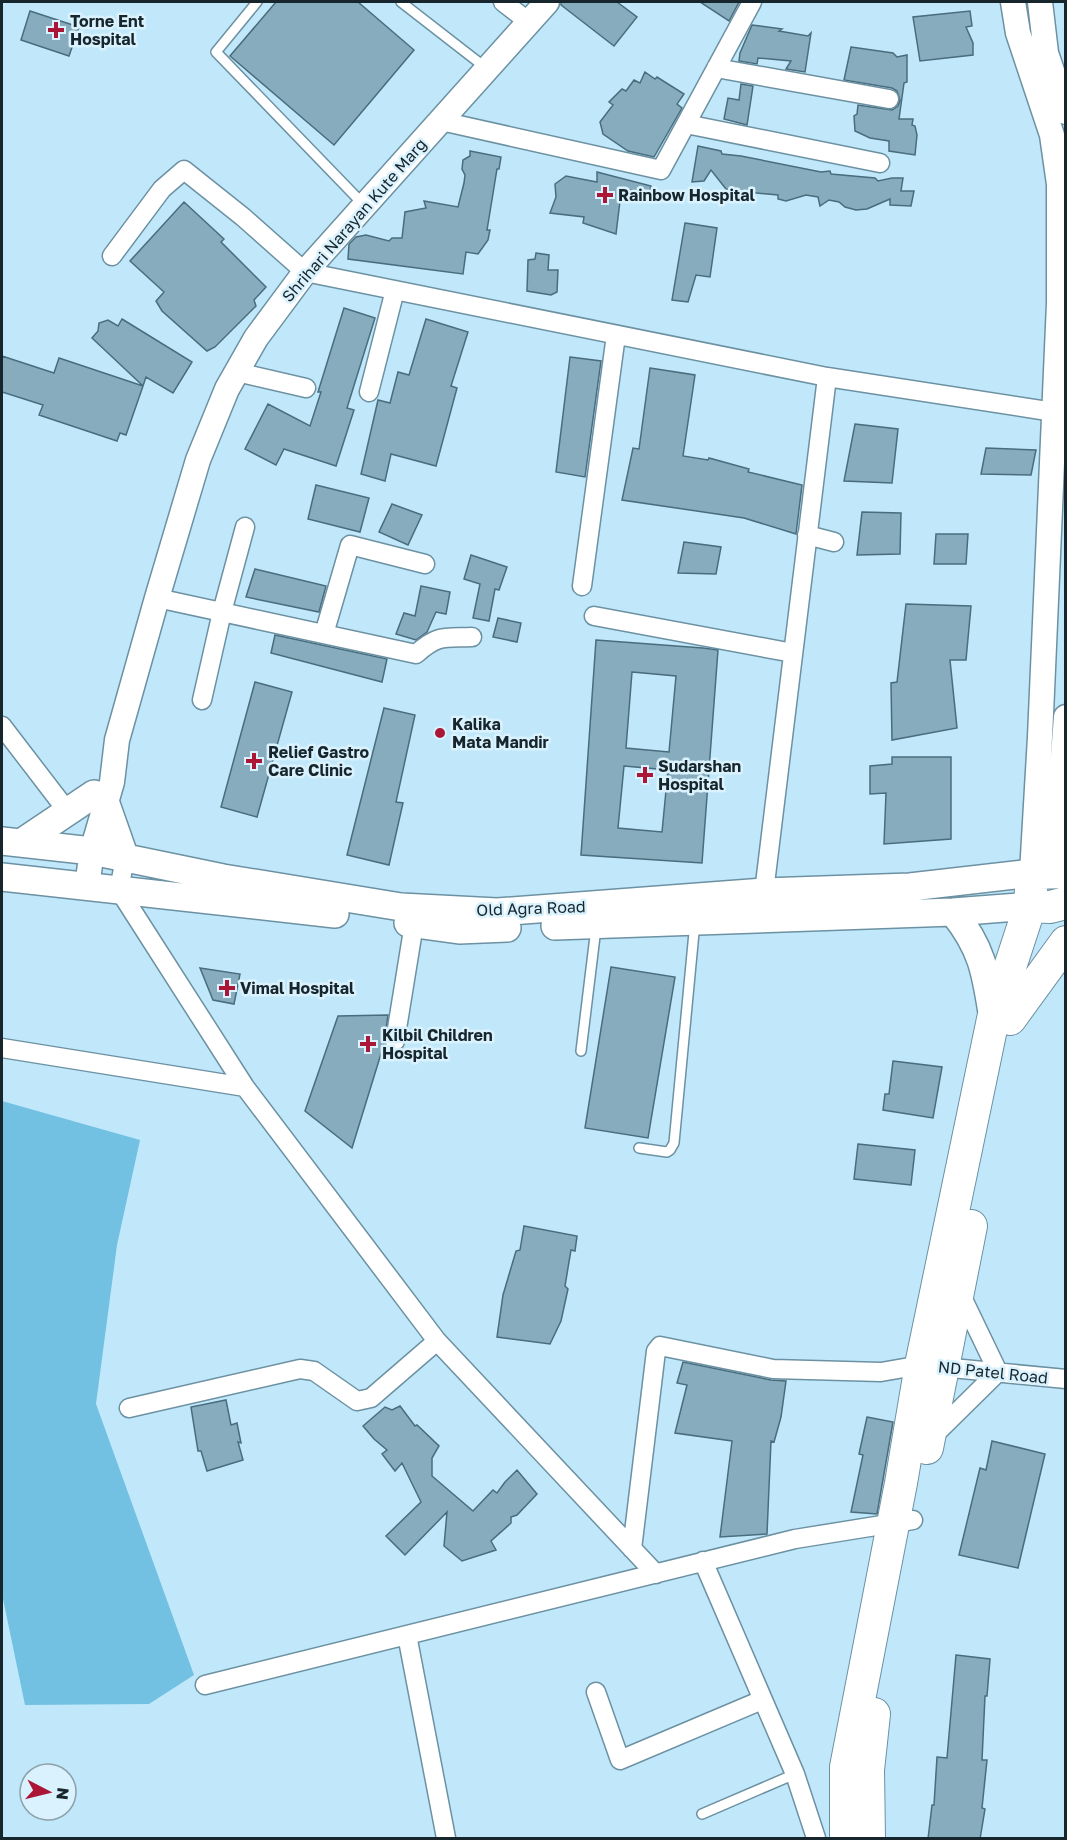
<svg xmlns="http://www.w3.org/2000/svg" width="1067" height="1840" viewBox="0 0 1067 1840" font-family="'Golos Text',sans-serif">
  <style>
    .green { fill: #72c1e2 }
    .building { fill: #86acbd; stroke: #496d7d; stroke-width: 1.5; fill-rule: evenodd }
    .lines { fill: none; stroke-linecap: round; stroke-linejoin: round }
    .lane-casing { stroke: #6c91a2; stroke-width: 12 }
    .street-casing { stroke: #6c91a2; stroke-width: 21 }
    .secondary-casing { stroke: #6c91a2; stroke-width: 27 }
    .primary-casing { stroke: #6c91a2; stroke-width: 30 }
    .highway-casing { stroke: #6c91a2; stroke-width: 34 }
    .lane { stroke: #fff; stroke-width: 9 }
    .street { stroke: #fff; stroke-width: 18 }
    .secondary { stroke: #fff; stroke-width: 24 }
    .primary { stroke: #fff; stroke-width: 27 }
    .highway { stroke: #fff; stroke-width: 32 }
    .poi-dot { fill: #ab1536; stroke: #daf2fd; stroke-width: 2 }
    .labels { text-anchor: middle; stroke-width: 5; stroke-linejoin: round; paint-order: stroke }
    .poi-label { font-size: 16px; font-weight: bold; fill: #17262d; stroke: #daf2fd; text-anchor: start }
    .street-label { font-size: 16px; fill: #17262d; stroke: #daf2fd }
  </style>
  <rect width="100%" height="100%" fill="#c0e8fa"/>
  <!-- green -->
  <path class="green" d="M2,1101L140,1140L117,1245L96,1404L194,1675L149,1704L25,1705L2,1594Z"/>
  <!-- building -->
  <path class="building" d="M276,2H358L414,50L334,145L230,56Z
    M561,2H617L637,17L614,46L561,5Z
    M700,2H739L729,21Z
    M30,11L79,27L69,56L21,40Z
    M970,11L972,26L966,27L973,43V55L920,61L913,17Z
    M752,25L782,29L779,31L808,36L811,33L805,72L786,69L791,61L758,58L757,64L739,61L740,53Z
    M851,47L893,53L897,57L907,55V82L904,83L899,119H913L912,125L915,126L917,135L915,155L889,151V141L870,138L855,131L854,116L857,114L858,105L892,110L898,106L900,100L897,91L892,88L844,80Z
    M645,72L655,79L657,77L684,94L677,104L682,108L654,157L628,151L603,134L600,122L613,105L609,102L622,89L626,91L634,80L640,83Z
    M741,84L753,86L747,125L724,119L728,98L739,100Z
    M698,146L721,151L722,154L741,156L821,172L830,171L831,174L875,178L878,181L892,178H903L901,191H914L911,206L890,205V199L867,209L856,210L845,207L839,202L829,200L820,206L818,197L806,195L786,201L778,199V195L736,191L726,189L711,170L704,181L692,182Z
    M470,151L501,157L499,169H497L489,218L487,230H490L488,240L478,254L466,252L463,274L348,259L349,244L356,237L366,235L389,241L392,238H402L405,212L426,208L424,201L458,207L464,183L465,175L462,169L463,160L470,156Z
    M597,172L651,186L650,191L625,190L623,202L620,201L616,234L583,223L584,217L550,213L556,197L555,184L566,176L597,182Z
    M184,202L224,239L221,242L266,287L254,300L256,306L215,347L207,351L162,311L156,301L164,292L130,261Z
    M685,223L717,228L710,277L696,275L688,302L672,300Z
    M536,253L549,255L548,270H558L557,292L551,295L527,291L528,260L535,259Z
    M344,308L375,318L347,408L354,410L336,466L284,449L276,465L245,449L268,404L310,426L321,392H318Z
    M122,319L192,362L173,393L146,377L143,386L92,338L98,331L99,323L108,320L118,326Z
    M426,319L468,332L451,386L457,388L436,466L391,454L385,481L361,474L378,400L390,403L398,372L409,375Z
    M2,356L54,373L59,358L143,386L126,435L120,433L117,441L39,415L43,405L2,392Z
    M570,357L601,361L585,477L556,472Z
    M650,368L695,375L683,456L708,460L709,458L749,469L748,472L802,485L796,534L744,518L622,500L633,448L639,449Z
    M855,424L898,429L892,483L844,481Z
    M986,448L1036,450L1031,475L981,474Z
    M316,485L369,498L360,532L308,519Z
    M392,504L422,515L408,545L379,532Z
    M862,512L901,513L900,554L857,555Z
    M936,534H968L966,564H934Z
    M684,542L721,547L716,574L678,573Z
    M471,555L507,567L499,590L495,589L489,621L473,618L480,584L464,579Z
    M255,569L326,586L319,612L246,597Z
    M421,586L450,592L446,614L436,612L427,632L416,640L396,634L404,613L415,616Z
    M906,604L971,606L966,660H950L957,728L892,740L891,683L897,682Z
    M498,618L521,623L517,642L493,637Z
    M275,635L387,659L382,682L271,653Z
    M596,640L703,648L718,650L702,863L581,855ZM632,672L676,676L669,752L626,748ZM624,766L668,770L662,832L618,828Z
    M255,682L292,692L257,817L221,807Z
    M384,708L415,715L396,802L403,803L389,865L347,855Z
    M892,757H951V839L884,844L886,793L870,794V766L892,764Z
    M611,967L675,977L648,1138L585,1128Z
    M200,968L240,974L234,1004L213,1000Z
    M388,1015L384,1044L352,1148L305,1111L338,1016Z
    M893,1061L942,1067L933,1118L883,1110L885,1094H889Z
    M858,1144L915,1150L911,1185L854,1179Z
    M524,1226L577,1236L575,1251L571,1250L565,1286L568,1289L561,1321L550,1344L497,1337L503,1295L516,1251L520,1250Z
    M683,1362L771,1380L786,1381L781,1417L774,1442L771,1441L767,1534L720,1537L732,1441L675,1433L687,1385L677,1383Z
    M226,1400L231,1425L237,1423L241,1443L238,1442L243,1460L207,1471L201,1451H198L191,1407Z
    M400,1406L415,1426L417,1425L439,1446L432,1458V1476L473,1511L493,1490L497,1493L505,1482L517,1470L537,1494L517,1515L511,1517V1523L491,1541L496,1550L462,1561L444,1546L447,1512L405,1555L386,1536L421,1502L402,1463L395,1471L382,1454L387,1450L374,1439L363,1426L385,1407L392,1410Z
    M867,1417L893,1422L877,1514L851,1512L863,1455L859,1454Z
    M992,1441L1045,1454L1018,1568L959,1555L980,1468L986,1470Z
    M956,1655L990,1659L987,1696H985L982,1760H987L982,1808L985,1809L980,1839H928L932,1805H934L937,1757L947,1758Z"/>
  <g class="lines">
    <defs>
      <path id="lane" d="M257,2L216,52L363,204
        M401,2L486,68
        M581,1051L596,928
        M639,1148L667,1152L670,1150L674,1143L695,922
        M702,1814L795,1774"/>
      <path id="street" d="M503,2L529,22
        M716,68L889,99
        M441,121L661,170L752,2
        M686,124L880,163
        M112,256L162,189L184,170L243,217L305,272L827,377L1054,412H1066
        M237,372L306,388
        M369,392L395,290
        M807,535L834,542
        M582,586L616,335
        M157,598L416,654C438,634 444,638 472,637
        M594,616L793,653
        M324,634L350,545L425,564
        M202,700L222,612L245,527
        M2,726L68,812
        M125,858L119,890L245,1087L437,1341L656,1574
        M764,892L827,377
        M395,1041L414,924
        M2,1048L245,1087
        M129,1408L300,1369L314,1371L357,1401L371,1398L437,1341
        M932,1437L998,1372L960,1293
        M632,1549L656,1351L660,1346L773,1369L881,1372L921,1365L1066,1379
        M703,1561L795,1774L816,1838
        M407,1635L446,1838
        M205,1685L795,1539L913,1520
        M596,1692L620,1760L762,1700"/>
      <path id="secondary" d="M1013,2L1018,33L1052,135L1059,184V303L1040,737L1032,873
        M1040,2L1046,53L1066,112
        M1054,873L1066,717
        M87,886L92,851L112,782L117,740L157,598L198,460L227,389L256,338L305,272L547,2"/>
      <path id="primary" d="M106,804L125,858
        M2,841L92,851L223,878L401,907L497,912L764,892L910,887L1032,873
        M21,843L94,794
        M2,877L335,914
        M953,912C983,949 986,974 993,1019
        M408,923L459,930L507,928
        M555,926L953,912L1030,906"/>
      <path id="highway" d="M1030,906L1050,907L1066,903
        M1010,1019L1066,942
        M927,1448L971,1226
        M846,1838V1767L901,1483L921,1365L993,1019L1030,906L1032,873L1066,872
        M869,1838L868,1770L874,1714"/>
    </defs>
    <!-- lane casing -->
    <use href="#lane" class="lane-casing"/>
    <!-- street casing -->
    <use href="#street" class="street-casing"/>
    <!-- secondary casing -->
    <use href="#secondary" class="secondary-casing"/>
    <!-- primary casing -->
    <use href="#primary" class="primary-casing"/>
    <!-- highway casing -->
    <use href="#highway" class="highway-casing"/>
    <!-- lane -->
    <use href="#lane" class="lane"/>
    <!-- street -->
    <use href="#street" class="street"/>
    <!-- secondary -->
    <use href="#secondary" class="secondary"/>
    <!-- primary -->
    <use href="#primary" class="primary"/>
    <!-- highway -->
    <use href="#highway" class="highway"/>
  </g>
  <!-- markers -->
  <g class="poi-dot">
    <path d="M53 21h6v6h6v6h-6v6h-6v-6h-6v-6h6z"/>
    <path d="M602 186h6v6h6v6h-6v6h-6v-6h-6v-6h6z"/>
    <circle cx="440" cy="733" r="6"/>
    <path d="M251 752h6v6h6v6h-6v6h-6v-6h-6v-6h6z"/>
    <path d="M642 766h6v6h6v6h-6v6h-6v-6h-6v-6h6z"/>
    <path d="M224 979h6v6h6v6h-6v6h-6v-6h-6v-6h6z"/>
    <path d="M365 1035h6v6h6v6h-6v6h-6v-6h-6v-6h6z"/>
  </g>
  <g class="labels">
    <!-- poi labels -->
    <g class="poi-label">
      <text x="70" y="27">Torne Ent<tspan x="70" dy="18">Hospital</tspan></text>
      <text x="618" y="201">Rainbow Hospital</text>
      <text x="452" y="730">Kalika<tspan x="452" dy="18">Mata Mandir</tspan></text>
      <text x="268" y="758">Relief Gastro<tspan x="268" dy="18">Care Clinic</tspan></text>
      <text x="658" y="772">Sudarshan<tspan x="658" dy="18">Hospital</tspan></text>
      <text x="240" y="994">Vimal Hospital</text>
      <text x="382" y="1041">Kilbil Children<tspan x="382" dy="18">Hospital</tspan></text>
    </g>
    <!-- street labels -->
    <g class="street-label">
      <text transform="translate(354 220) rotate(-49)" y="6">Shrihari Narayan Kute Marg</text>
      <text transform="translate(531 908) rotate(-2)" y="6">Old Agra Road</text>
      <text transform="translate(993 1372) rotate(6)" y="6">ND Patel Road</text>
    </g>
  </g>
  <!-- border -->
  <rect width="1067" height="1840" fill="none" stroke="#17262d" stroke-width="6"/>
  <!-- north arrow -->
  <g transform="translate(48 1792) rotate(97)"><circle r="28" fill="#daf2fd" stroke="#8ca0aa" stroke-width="1.5"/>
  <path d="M0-4.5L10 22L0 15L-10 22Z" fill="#ab1536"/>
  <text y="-9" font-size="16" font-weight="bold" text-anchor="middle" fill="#17262d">N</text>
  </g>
</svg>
